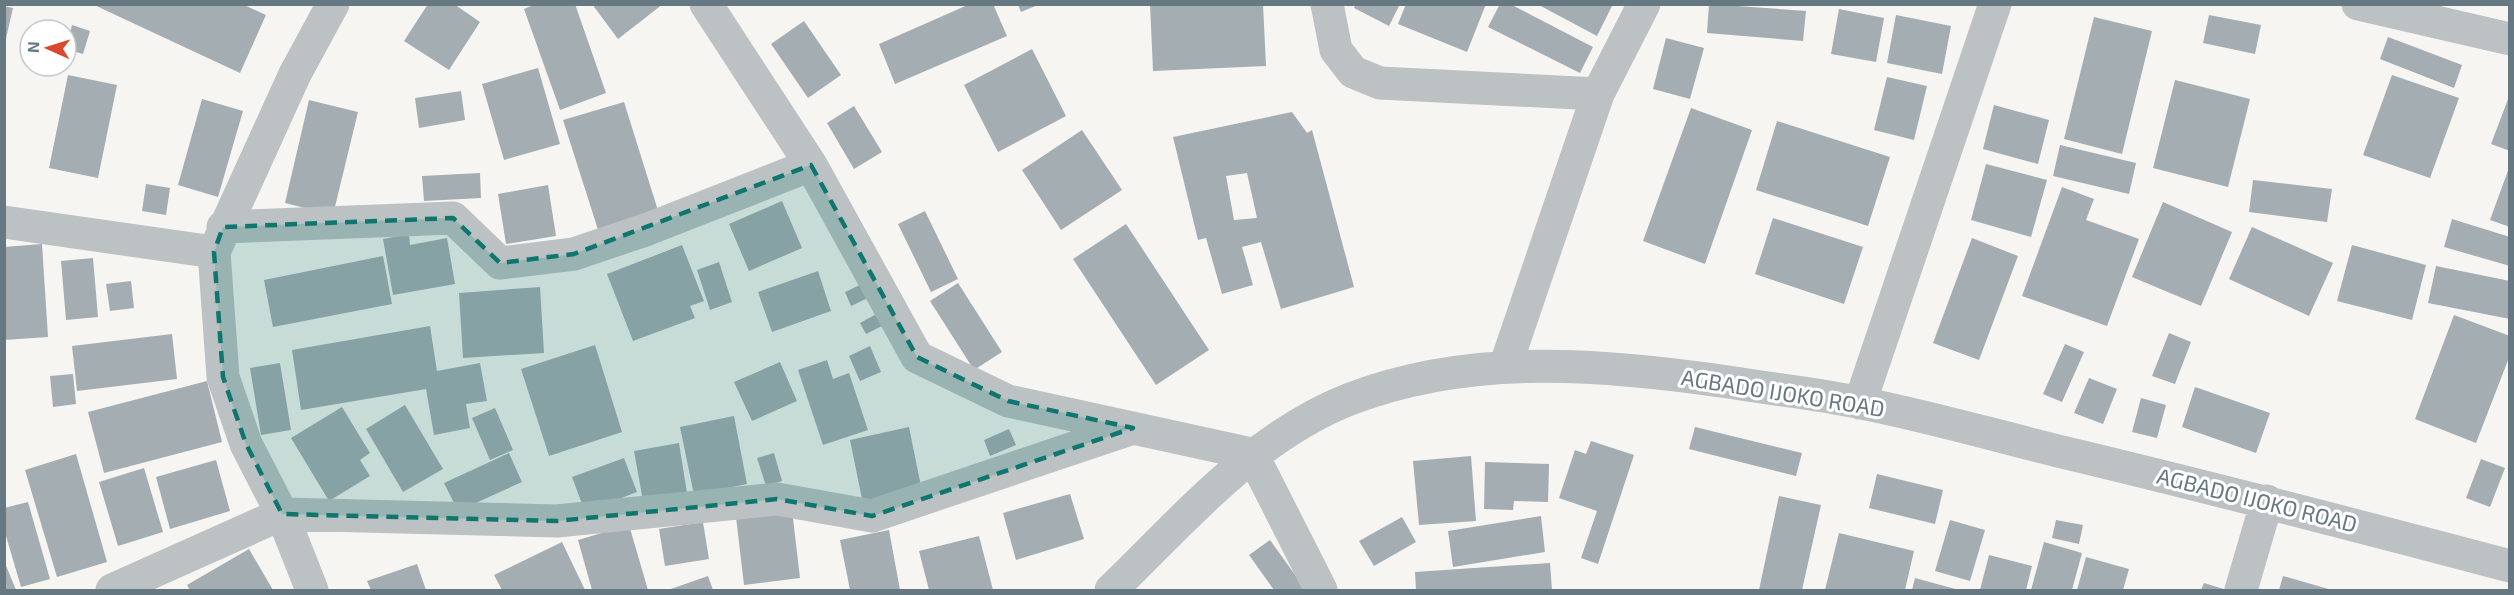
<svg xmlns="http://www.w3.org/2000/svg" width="2514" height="595" viewBox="0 0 2514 595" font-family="'Exo 2',sans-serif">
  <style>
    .building { fill: #a4adb2; fill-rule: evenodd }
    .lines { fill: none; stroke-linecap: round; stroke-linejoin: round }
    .minor { stroke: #bcc1c4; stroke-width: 33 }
    .marked { fill: #0f766e; fill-opacity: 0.2; stroke: #0f766e; stroke-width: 4.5; stroke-dasharray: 12 8; stroke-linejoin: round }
    .labels { text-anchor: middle; stroke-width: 6; stroke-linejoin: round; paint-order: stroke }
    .street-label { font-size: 22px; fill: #667882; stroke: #fff }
  </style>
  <rect width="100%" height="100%" fill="#f6f5f2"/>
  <!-- building -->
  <path class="building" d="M92,4H242L266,15L240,73Z
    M428,4H454L480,22L449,70L404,41Z
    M536,4H575L606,93L560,110L524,9Z
    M592,4H663L618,39Z
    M970,4H993L1007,36L895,84L879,44Z
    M1150,4H1263L1266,66L1153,71Z
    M1356,4H1400L1389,26L1354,8Z
    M1406,4H1486L1467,52L1398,24Z
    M1500,4H1510L1593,47L1580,73L1488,27Z
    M1537,4H1613L1597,36Z
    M1709,4L1806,11L1803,41L1707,33Z
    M1018,5H1038L1021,12Z
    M4,6L13,8L5,43H4Z
    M1839,9L1884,18L1876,62L1831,54Z
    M1896,15L1951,26L1942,74L1887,63Z
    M2209,15L2261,25L2255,54L2203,43Z
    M2094,17L2152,31L2122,154L2064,139Z
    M804,21L841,75L808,98L771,44Z
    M72,25L90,31L83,54L66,49Z
    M2388,37L2462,65L2454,88L2380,59Z
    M1666,38L1704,48L1690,99L1653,89Z
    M1032,49L1066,116L998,152L964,85Z
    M538,68L560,144L504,160L482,84Z
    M68,75L117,85L98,178L49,168Z
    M2392,75L2459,98L2430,178L2363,155Z
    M1887,77L1927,86L1914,140L1874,130Z
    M2175,80L2250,99L2228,187L2153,168Z
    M461,91L465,120L419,128L415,98Z
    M2510,94V151L2491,144Z
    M202,99L243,111L218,197L178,185Z
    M309,100L358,112L333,215L285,203Z
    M624,102L660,217L600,236L563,120Z
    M1994,105L2049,120L2038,164L1983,149Z
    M854,106L882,152L854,169L827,123Z
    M1691,108L1752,130L1705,264L1643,241Z
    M1292,112L1307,133L1312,130L1354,287L1281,309L1261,242L1242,247L1253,285L1222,294L1206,238L1198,240L1173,137ZM1247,173L1257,218L1234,220L1226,176Z
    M1777,121L1890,157L1868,226L1756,190Z
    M1082,130L1122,190L1061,230L1022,170Z
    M2060,145L2136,163L2129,194L2053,176Z
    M1986,164L2047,180L2031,237L1971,220Z
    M2510,165V227L2490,220Z
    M480,173L481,198L424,201L422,176Z
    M2253,180L2332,189L2327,222L2249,212Z
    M146,184L170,188L166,215L142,211Z
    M548,185L556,236L506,244L498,194Z
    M2062,187L2094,199L2086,220L2139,239L2107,326L2022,296Z
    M782,201L802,248L749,271L729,224Z
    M2163,202L2232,232L2201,306L2132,277Z
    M925,211L958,279L931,292L898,224Z
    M1773,218L1863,247L1844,304L1755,274Z
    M2452,219L2510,237V266L2444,247Z
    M1126,224L1209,350L1156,385L1073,259Z
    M2252,227L2333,263L2309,316L2229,279Z
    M409,234L410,245L447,238L455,284L393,295L383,239Z
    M1972,238L2018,256L1979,360L1933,343Z
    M42,244L48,337L4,340V247Z
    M682,245L704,301L690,306L695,318L633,341L607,274Z
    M2352,245L2426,265L2412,320L2337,301Z
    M383,256L392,304L273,327L264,280Z
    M93,258L98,317L66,320L61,261Z
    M719,262L732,302L710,310L697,270Z
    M2436,266L2510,281V319L2428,303Z
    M818,271L831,311L772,332L758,292Z
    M131,281L134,308L110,311L106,284Z
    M958,283L1002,352L974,370L930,301Z
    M862,284L868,298L851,306L845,292Z
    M540,287L544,353L463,358L459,293Z
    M880,312L886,324L866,334L860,323Z
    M2454,315L2510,336V355L2476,443L2415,419Z
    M430,326L437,371L480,363L487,401L466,404L470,428L434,435L426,389L301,410L292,350Z
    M2169,333L2191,342L2175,384L2152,376Z
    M172,334L177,379L77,391L72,346Z
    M2065,344L2084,352L2062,402L2043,394Z
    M595,345L622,432L549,456L521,369Z
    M870,346L881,372L860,381L849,356Z
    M827,360L833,379L849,373L868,430L823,445L798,370Z
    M780,362L797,401L752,421L734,382Z
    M280,363L291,430L261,435L250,368Z
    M73,374L76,404L53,407L50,376Z
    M2089,378L2117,389L2103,424L2074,413Z
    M207,381L222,442L104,473L88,412Z
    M2195,387L2270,413L2256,453L2182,427Z
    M2141,398L2166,405L2157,438L2132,432Z
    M405,405L443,469L403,492L366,429Z
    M342,407L370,453L360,460L370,476L329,501L291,438Z
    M495,408L513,450L490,460L472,418Z
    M734,416L747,484L694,495L680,427Z
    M909,427L922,491L863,504L850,440Z
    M1695,427L1802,453L1796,476L1689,449Z
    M1009,429L1016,445L990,456L984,440Z
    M1591,441L1634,455L1598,564L1581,558L1597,511L1559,498L1575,450L1586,454Z
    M679,443L687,493L643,501L634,451Z
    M509,453L522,482L458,511L444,483Z
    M774,453L782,481L766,486L757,458Z
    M76,454L107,562L57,577L25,470Z
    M1471,456L1476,521L1419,525L1413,461Z
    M624,458L637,492L585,512L572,477Z
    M2481,459L2505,468L2490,507L2466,498Z
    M216,460L230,511L170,529L156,477Z
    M1485,462L1549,464L1548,502L1514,501L1513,510L1484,509Z
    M144,468L163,532L118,546L99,482Z
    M1877,474L1943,490L1935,524L1869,508Z
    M1070,494L1084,539L1016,560L1003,513Z
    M1779,496L1821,505L1802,590H1759Z
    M28,502L50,579L21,587L4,529V508Z
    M792,510L800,578L744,585L736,517Z
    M1541,516L1545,552L1453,567L1448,531Z
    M1402,517L1416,542L1374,566L1359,541Z
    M1950,520L1985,530L1970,581L1935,571Z
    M2056,520L2083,525L2079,544L2052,538Z
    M703,522L709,559L665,566L659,529Z
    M629,525L648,590H592L578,540Z
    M889,530L900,590H850L840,540Z
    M1839,533L1914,551L1905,590H1825Z
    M979,536L993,590H929L919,551Z
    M1270,540L1306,590H1274L1249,555Z
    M562,542L585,590H502L494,575Z
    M2044,542L2082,553L2072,590H2031Z
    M249,549L273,590H190L187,585Z
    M1989,555L2032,566L2026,590H1980Z
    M2086,557L2129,569L2123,590H2077Z
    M5,563L16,590H4Z
    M1550,563L1552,590H1416L1415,572Z
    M417,564L426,590H371L367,581Z
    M708,576L713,590H668Z
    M2283,576L2332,590H2279Z
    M1915,578L1959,590H1912Z
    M2204,583L2227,590H2201Z"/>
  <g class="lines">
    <!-- minor -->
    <path class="minor" d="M706,4L811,165L917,357L1008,401L1252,454L1321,590
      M1327,4L1336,50L1353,72L1380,83L1598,94
      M2358,4L2510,39
      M4,222L214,252
      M223,227L453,218L500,263L574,254L648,229L811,165
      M1505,367L1598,94L1644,4
      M1860,403L1995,4
      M112,590L282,514L557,521L777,499L872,516L1133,428
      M312,590L282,514L246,444L223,377L214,252L295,74L333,4
      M1111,590C1184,520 1253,437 1350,399C1473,352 1607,364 1735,383C1777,390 1820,394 1861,403C1927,416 1993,435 2058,451C2209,487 2359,526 2510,566
      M2241,590L2267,501"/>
  </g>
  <!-- marked area -->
  <path class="marked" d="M811,165L917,357L1008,401L1133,428L872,516L777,499L557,521L282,514L246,444L223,377L214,252L223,227L453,218L500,263L574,254Z"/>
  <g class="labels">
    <!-- street labels -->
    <g class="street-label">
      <text transform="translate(1783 393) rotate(9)" y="8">AGBADO IJOKO ROAD</text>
      <text transform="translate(2257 500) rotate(14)" y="8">AGBADO IJOKO ROAD</text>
    </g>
  </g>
  <!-- border -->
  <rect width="2514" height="595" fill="none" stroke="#667882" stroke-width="12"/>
  <!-- north arrow -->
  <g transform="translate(48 48) rotate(273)"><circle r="28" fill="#ffffff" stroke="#c2c9cd" stroke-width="1.5"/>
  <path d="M0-4.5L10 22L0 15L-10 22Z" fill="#da482d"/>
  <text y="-9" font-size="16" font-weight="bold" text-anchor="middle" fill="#667882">N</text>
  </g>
</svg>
